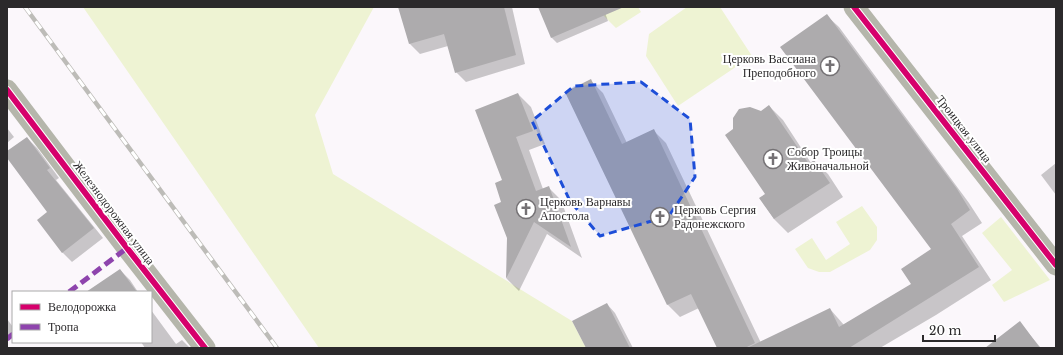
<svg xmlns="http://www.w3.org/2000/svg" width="1063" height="355" viewBox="0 0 1063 355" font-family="'Libre Baskerville',serif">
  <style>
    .green { fill: #eef3d3 }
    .shadow { fill: #0003 }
    .building { fill: #adabad }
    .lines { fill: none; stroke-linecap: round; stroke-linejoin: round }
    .street { stroke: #b5b6ab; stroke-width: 21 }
    .rail-casing { stroke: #bdbcb8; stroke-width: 4.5 }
    .rail { stroke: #fff; stroke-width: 3; stroke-dasharray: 9; stroke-linecap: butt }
    .quiet { stroke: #8e44ad; stroke-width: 5; stroke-dasharray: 10 5; stroke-linecap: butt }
    .cycleway-casing { stroke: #fff; stroke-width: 8 }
    .cycleway { stroke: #d6006c; stroke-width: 6 }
    .marked { fill: #1d4ed8; fill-opacity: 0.2; stroke: #1d4ed8; stroke-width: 3; stroke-dasharray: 8 5; stroke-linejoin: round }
    .labels { text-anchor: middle; stroke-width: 4; stroke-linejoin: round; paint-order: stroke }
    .poi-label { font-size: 12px; fill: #2b292b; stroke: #fff; text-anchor: start }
    .street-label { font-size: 12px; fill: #2b292b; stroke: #fff }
  </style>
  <rect width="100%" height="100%" fill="#fbf7fb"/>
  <!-- green -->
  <path class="green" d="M83,7H374L315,115L333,174L572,321L586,348H319Z
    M600,7H638L641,12L616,28L604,16Z
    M687,7H720L752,56L678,106L646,56L649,34Z
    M862,206L877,227V240L870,250L830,272H819L808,268L795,249L812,238L826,260L850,244L836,222Z
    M1001,217L1050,280L1004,302L992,285L1012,270L982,233Z"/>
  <!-- shadow -->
  <path class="shadow" d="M399,7H512L525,64L466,82L456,72L448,46L420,54L410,44Z
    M539,7H603L608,21L557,43L552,38Z
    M826,15L839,27L969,203L982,223L962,236L991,280L936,315L880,348H718L699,308L680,317L668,305L591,81L603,93L627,143L653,130L666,143L761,343L830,309L844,325L912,284L932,250Z
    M518,94L531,107L545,144L529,150L543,189L548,187L561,200L582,258L547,234L519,291L507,279L508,238L503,203L504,181Z
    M769,106L783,120L811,163L814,161L828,174L843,197L788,233L774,219L760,198L766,194L734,130L736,114L745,108L761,112Z
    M7,128L14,137L7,143Z
    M27,138L37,148L59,178L56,180L103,238L72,262L62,252L48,212L7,156V153Z
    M1056,163V195L1041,175Z
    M120,270L130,280L138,292H109Z
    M607,304L615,313L633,348H588Z
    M151,310L176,344L182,340L190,348H145L141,342H151Z
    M7,319L13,327V333L7,337Z
    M1020,323L1041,348H987Z"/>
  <!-- building -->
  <path class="building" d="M398,7H504L516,55L455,73L444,34L409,44Z
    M538,7H624L551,38Z
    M827,14L957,189L970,210L951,224L979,267L849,348H747L830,308L839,327L911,284L901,269L931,249L780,47Z
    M591,79L622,144L654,129L755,343L745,348H717L691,294L667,305L565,92Z
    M518,93L533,131L516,137L536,191L549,186L571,247L534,222L506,279L507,238L494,205L501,202L495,183L502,180L475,110Z
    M769,105L809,164L814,160L830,183L774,219L759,198L765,194L725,135L733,129V118L739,109L750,107L761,111Z
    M27,137L50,168L47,170L94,228L62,253L37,220L47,212L7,158V151Z
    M120,269L137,292H86Z
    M607,303L630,348H586L572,321Z
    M1020,321L1040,348H985Z"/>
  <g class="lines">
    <!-- street -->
    <path class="street" d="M854,7L1056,265
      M7,90L127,248L205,348"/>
    <defs>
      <path id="rail" d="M25,7L277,348"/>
    </defs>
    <!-- rail casing -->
    <use href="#rail" class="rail-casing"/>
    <!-- rail -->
    <use href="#rail" class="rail"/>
    <!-- quiet -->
    <path class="quiet" d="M69,292L127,248
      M7,339L13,334"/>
    <defs>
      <path id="cycleway" d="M854,7L1056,265
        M7,90L127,248L205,348"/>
    </defs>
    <!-- cycleway casing -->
    <use href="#cycleway" class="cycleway-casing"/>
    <!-- cycleway -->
    <use href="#cycleway" class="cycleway"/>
  </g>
  <!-- marked area -->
  <path class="marked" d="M641,82L690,119L695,177L669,216L600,236L570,201L532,121L574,86Z"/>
  <!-- icons -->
  <defs>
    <symbol id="church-ring" viewBox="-11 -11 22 22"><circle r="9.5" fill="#fff" stroke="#747174" stroke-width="1.5"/><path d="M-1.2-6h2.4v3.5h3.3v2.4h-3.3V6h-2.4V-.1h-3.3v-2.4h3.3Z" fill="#747174"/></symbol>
  </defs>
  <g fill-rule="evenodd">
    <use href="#church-ring" x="819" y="55" width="22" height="22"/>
    <use href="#church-ring" x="762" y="148" width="22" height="22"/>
    <use href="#church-ring" x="515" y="198" width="22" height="22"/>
    <use href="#church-ring" x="649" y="206" width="22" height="22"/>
  </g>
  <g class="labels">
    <!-- poi labels -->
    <g class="poi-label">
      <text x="816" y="63" text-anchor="end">Церковь Вассиана<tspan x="816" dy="14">Преподобного</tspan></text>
      <text x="787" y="156">Собор Троицы<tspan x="787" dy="14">Живоначальной</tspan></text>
      <text x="540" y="206">Церковь Варнавы<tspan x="540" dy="14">Апостола</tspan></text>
      <text x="674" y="214">Церковь Сергия<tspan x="674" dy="14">Радонежского</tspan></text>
    </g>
    <!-- street labels -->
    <g class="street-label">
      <text transform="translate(964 129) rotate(52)" y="4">Троицкая улица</text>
      <text transform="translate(114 213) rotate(53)" y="4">Железнодорожная улица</text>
    </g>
  </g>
  <!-- border -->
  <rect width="1063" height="355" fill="none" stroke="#2b292b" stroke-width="16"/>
  <!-- legend -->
  <rect x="12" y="291" width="140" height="52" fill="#ffffff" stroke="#aaa9aa"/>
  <rect x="20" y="304" width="20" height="6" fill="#d6006c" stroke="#aaa9aa"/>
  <text x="48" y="311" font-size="12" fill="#2b292b">Велодорожка</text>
  <rect x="20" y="324" width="20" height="6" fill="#8e44ad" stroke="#aaa9aa"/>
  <text x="48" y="331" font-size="12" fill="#2b292b">Тропа</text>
  <!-- scale -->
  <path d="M923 335v6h72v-6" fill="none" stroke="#2b292b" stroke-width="2"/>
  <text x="929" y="335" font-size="12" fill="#2b292b" stroke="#ffffff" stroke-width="3" paint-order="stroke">20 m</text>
</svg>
